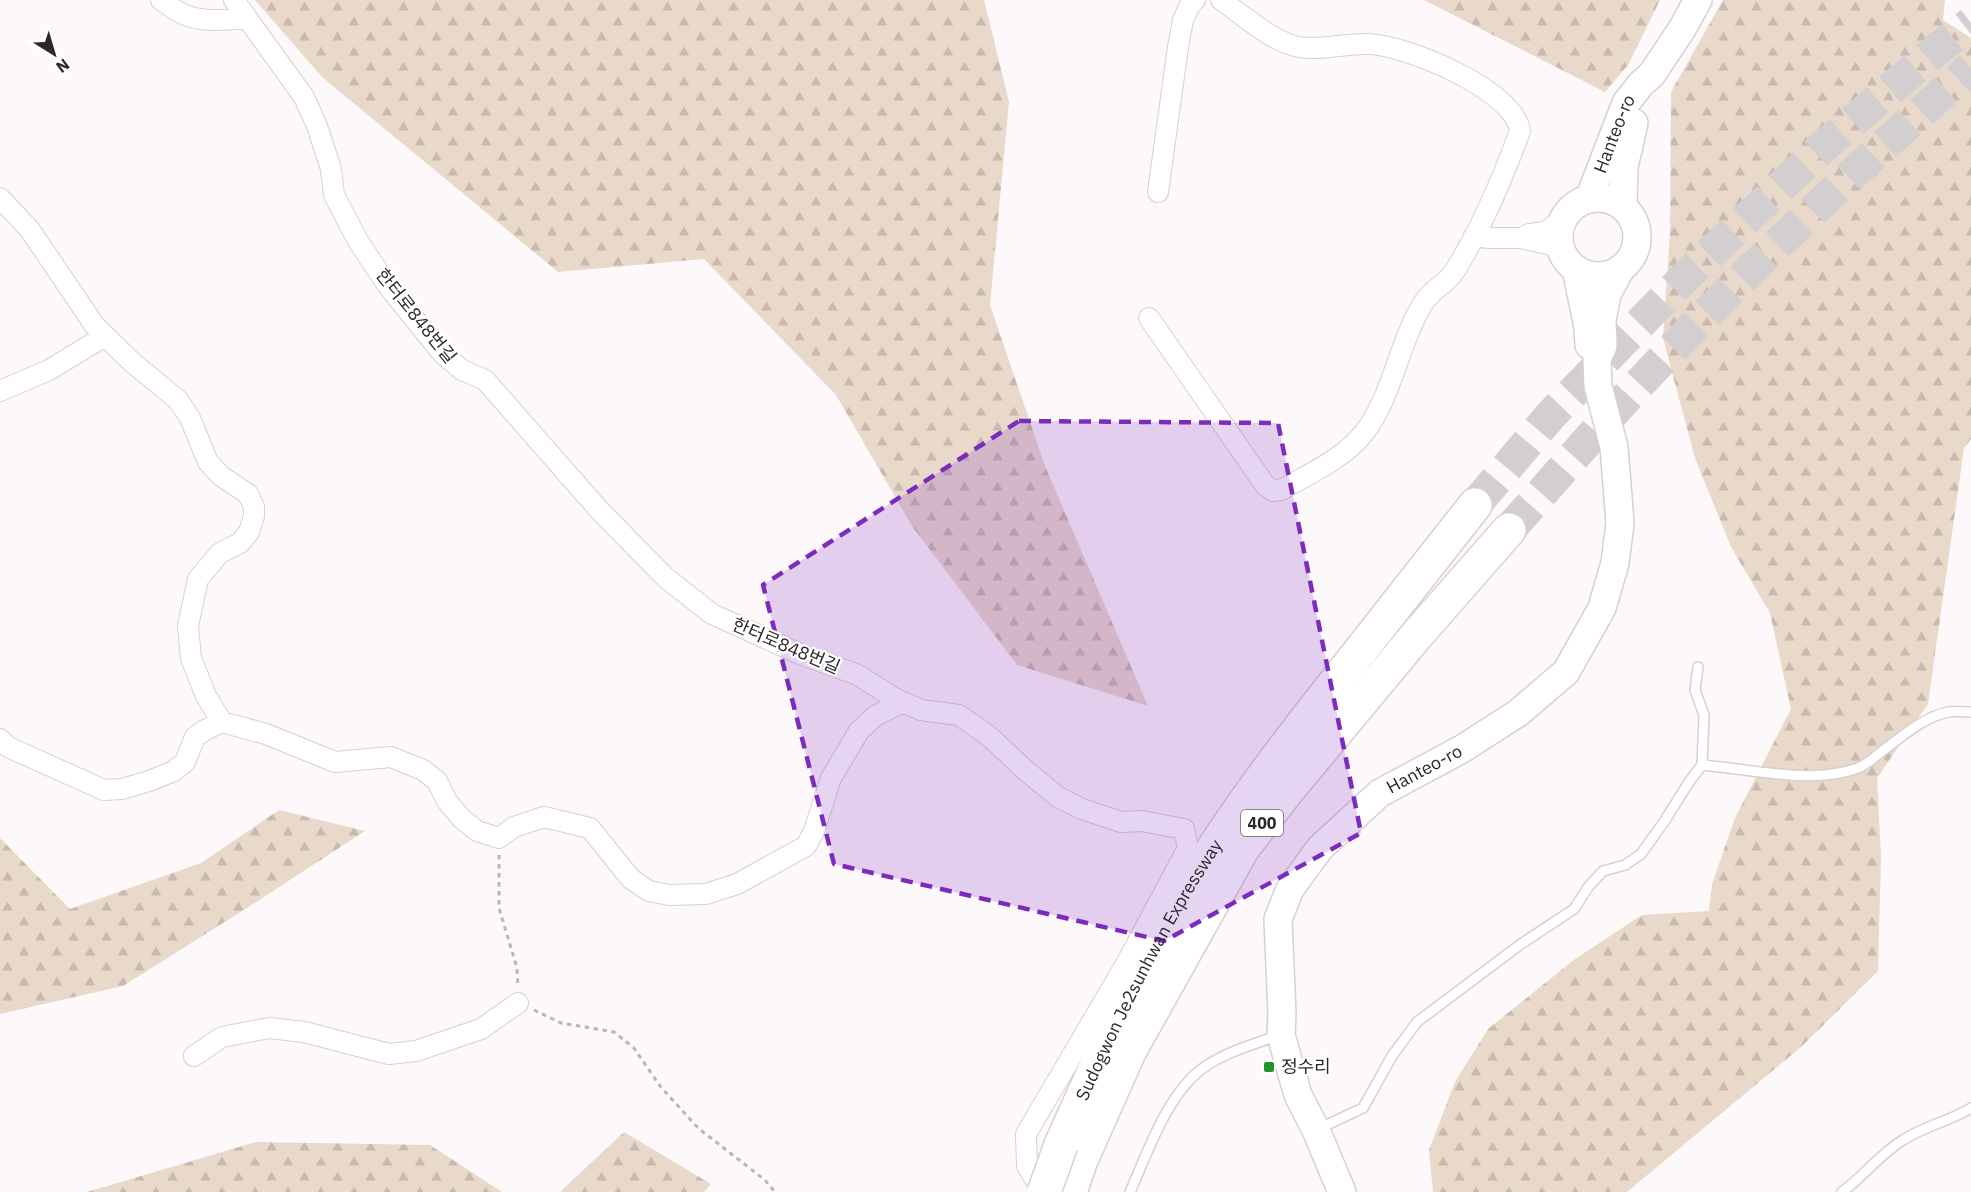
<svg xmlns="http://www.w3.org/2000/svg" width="1971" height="1192" viewBox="0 0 1971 1192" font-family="'IBM Plex Sans','Noto Sans KR',sans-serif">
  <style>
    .forest { fill: url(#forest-firs) }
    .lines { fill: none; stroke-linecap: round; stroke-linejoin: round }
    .motorway-tunnel { stroke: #d3cecf; stroke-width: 33; stroke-dasharray: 33 16; stroke-linecap: butt }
    .service-casing { stroke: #dbcecf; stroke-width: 12 }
    .minor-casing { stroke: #dbcecf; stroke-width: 22 }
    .secondary-casing { stroke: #dbcecf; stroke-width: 30 }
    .motorway-casing { stroke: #dbcecf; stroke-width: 36 }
    .path { stroke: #bab5b6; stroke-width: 3; stroke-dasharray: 4.5 4.5; stroke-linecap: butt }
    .service { stroke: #fff; stroke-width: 9 }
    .minor { stroke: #fff; stroke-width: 20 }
    .secondary { stroke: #fff; stroke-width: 27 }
    .motorway { stroke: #fff; stroke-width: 33 }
    .motorway-bridge-casing { stroke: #dbcecf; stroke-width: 36; stroke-linecap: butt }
    .motorway-bridge { stroke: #fff; stroke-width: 33 }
    .marked { fill: #7b2cbf; fill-opacity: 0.2; stroke: #7b2cbf; stroke-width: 4.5; stroke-dasharray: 12 8; stroke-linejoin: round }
    .poi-dot { fill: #1e9524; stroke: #fff; stroke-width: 2 }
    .labels { text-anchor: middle; stroke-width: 4.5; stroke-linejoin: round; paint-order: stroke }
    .shield { fill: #fff; stroke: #6c6869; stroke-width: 1.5 }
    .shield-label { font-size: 16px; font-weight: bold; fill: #2d2829 }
    .street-label { font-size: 18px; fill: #2d2829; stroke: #fff }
    .poi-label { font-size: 18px; fill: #2d2829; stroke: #fff; text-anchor: start }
  </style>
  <defs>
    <pattern id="forest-firs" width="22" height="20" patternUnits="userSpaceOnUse" patternTransform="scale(1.5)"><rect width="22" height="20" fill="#e9d9ca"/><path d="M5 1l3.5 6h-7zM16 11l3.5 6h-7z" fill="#c8baae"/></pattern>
  </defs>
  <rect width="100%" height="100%" fill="#fdf8f9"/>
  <!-- forest -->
  <path class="forest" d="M255,0H984L1009,102L990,305L1045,466L1148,706L1017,665L912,526L836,395L704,259L558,272L322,77Z
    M1424,0H1660L1628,65L1605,92Z
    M1723,0H1945L1943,20L1971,38V439L1964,448L1928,704L1877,778L1881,856L1878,971L1801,1047L1627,1192H1433L1429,1150L1455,1082L1488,1029L1575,959L1642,915L1709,911L1712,884L1735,818L1791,709L1770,613L1731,547L1695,458L1663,338L1670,234L1671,92Z
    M279,810L365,831L250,906L123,986L0,1014V838L70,909L201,863Z
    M624,1132L711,1184L704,1192H560Z
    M256,1142L430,1145L502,1192H87Z"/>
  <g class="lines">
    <!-- motorway-tunnel -->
    <path class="motorway-tunnel" d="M1475,505L1551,415L1688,274L1826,144L1936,50L1971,23
      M1509,530C1557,476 1604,421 1654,368C1754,262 1862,164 1971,68"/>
    <defs>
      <path id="service" d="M1702,765C1751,769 1812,785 1858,768C1868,764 1877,755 1885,749C1904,735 1924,717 1948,712C1955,711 1964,712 1971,712
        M1318,1129L1363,1108L1392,1056L1417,1022L1521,944L1574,909L1589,886L1603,871L1625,865L1641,854L1664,822L1689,782L1702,765L1704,715L1695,690L1698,667
        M1130,1192C1148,1152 1168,1091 1206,1066C1228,1051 1255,1044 1279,1035
        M1842,1192C1864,1176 1880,1154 1903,1140C1924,1126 1950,1121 1971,1108"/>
      <path id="minor" d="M161,0C168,4 174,10 181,13C199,23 227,20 247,18
        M234,0L304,97L317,126L331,169L334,195L358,241L388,286L443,354L462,370L485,380L601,512L666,578L712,614L800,654L858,675L894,698L921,710L959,715L990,737L1024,769L1058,797L1082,809L1121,822L1142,821L1184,829L1188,848L1126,964L1026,1134L1027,1166L1038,1184L1052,1189
        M1158,192L1178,47L1183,20L1190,5L1195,0
        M0,198L30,230L95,326L133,363L178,400L190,418L208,462L221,476L248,494L254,507V516L249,532L240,543L220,553L198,579L188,626L191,658L206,696L222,722
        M1474,236L1489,238H1521
        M1560,247L1521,238L1529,234L1546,232L1564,218
        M1149,318L1265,485L1273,491L1281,490C1309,474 1343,459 1364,433C1390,399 1397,354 1416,316C1419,310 1423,302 1428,297C1436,287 1446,284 1454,272C1482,228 1502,180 1520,131C1515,90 1406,45 1368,44C1345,43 1321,51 1299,47C1272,42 1243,15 1221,0
        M0,391L49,370L105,336
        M0,739L8,747L104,790L122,789L149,781L174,771L185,762L195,737L205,730L222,722L266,734L335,762L391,757L423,770L437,781L447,801L461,818L477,831L499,838L514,827L544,817L590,828L631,879L649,891L669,895L706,894L737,884L806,846L814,831L831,778L859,731L875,716L903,702
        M194,1056L222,1037L269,1028L304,1032L389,1054L416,1051L481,1029L518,1003"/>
      <g id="secondary">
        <circle cx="1598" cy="237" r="39"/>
        <path id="s1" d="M1589,199L1626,103L1640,85L1652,74L1682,29L1698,0"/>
        <path d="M1623,207L1624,167L1634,123"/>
        <path d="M1576,269L1588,327L1589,345"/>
        <path id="s2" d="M1342,1192L1316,1130L1298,1095L1281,1035L1282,1014L1278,919L1290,889L1320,848L1380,793L1462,749L1518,713L1566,672L1602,608L1615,563L1620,523L1614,447L1598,386L1597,359L1603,346L1602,320L1607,294L1620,270"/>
      </g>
      <g id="motorway">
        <path id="s3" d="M1061,1145C1101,1055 1141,966 1192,882C1238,807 1292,737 1346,669C1389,614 1432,560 1475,505"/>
        <path d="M1070,1192L1081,1160L1129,1052L1243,848L1287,791L1416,636L1509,530"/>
      </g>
    </defs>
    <!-- service casing -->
    <use href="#service" class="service-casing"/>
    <!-- minor casing -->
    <use href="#minor" class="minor-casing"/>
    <!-- secondary casing -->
    <use href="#secondary" class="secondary-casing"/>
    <!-- motorway casing -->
    <use href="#motorway" class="motorway-casing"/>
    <!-- path -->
    <path class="path" d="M499,855V908L517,968L518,987
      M534,1010L561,1023L614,1032L634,1048L660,1086L698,1128L765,1180L775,1192"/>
    <!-- service -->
    <use href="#service" class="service"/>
    <!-- minor -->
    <use href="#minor" class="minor"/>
    <!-- secondary -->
    <use href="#secondary" class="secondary"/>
    <!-- motorway -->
    <use href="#motorway" class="motorway"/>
    <defs>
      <path id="motorway-bridge" d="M1044,1192L1061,1145"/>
    </defs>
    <!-- motorway-bridge casing -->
    <use href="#motorway-bridge" class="motorway-bridge-casing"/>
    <!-- motorway-bridge -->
    <use href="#motorway-bridge" class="motorway-bridge"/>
  </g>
  <!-- marked area -->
  <path class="marked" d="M1019,421L1278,423L1361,833L1164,941L834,864L763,585Z"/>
  <!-- markers -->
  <rect class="poi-dot" x="1263" y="1061" width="12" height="12" rx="3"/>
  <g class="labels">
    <!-- shield labels -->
    <rect class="shield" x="1241" y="810" width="42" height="26" rx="4.5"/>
    <g class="shield-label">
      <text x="1262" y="829">400</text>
    </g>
    <!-- street labels -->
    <g class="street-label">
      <text dy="6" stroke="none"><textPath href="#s1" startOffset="70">Hanteo-ro</textPath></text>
      <text transform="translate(416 316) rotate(51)" y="6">한터로848번길</text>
      <text transform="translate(786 646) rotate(23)" y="6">한터로848번길</text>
      <text dy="6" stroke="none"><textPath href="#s2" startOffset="500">Hanteo-ro</textPath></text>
      <text dy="6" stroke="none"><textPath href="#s3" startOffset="196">Sudogwon Je2sunhwan Expressway</textPath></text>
    </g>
    <!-- poi labels -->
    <g class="poi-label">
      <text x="1281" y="1073">정수리</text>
    </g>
  </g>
  <!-- north arrow -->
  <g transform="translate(54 54) rotate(143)" stroke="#ffffff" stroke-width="4.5" paint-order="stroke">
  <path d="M0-4.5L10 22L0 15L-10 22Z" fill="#2d2829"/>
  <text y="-9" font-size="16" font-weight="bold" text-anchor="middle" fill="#2d2829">N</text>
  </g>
</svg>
